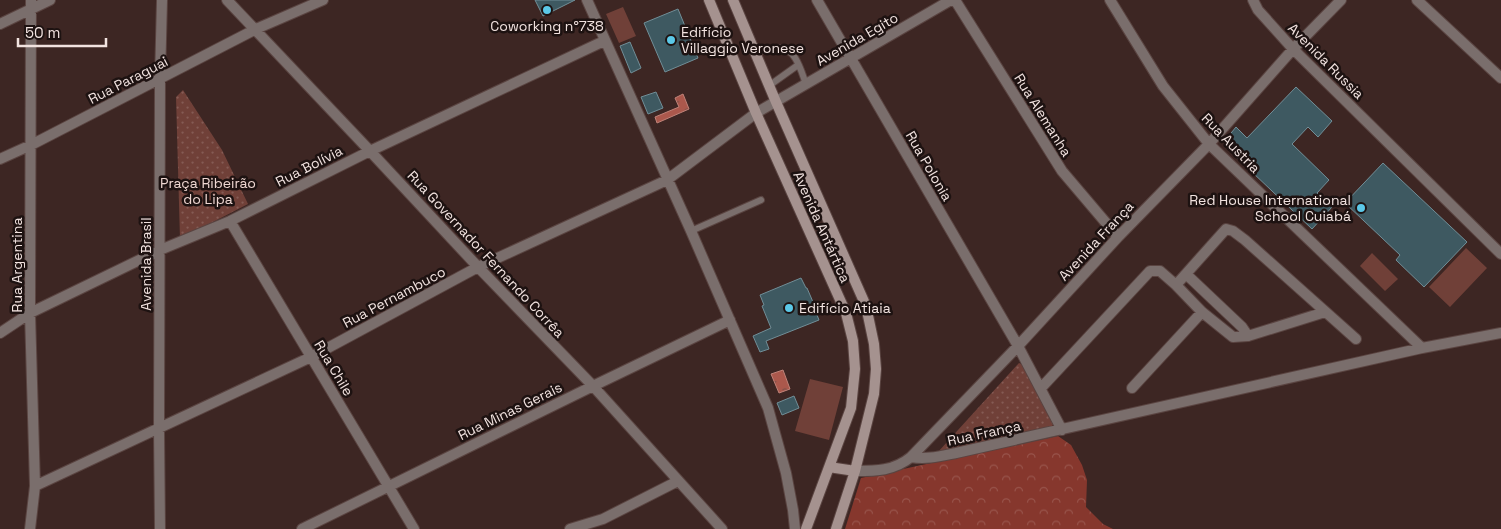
<svg xmlns="http://www.w3.org/2000/svg" width="1501" height="529" viewBox="0 0 1501 529" font-family="'Space Grotesk',sans-serif">
  <style>
    .grass { fill: url(#grass-dots) }
    .forest { fill: url(#forest-crowns) }
    .garden { fill: #704038 }
    .water { fill: url(#water-ripples); stroke: #c08278 }
    .building { fill: #3e5961; stroke: #718e97 }
    .lines { fill: none; stroke-linecap: round; stroke-linejoin: round }
    .service-casing { stroke: #5a4441; stroke-width: 8 }
    .minor-casing { stroke: #5a4441; stroke-width: 12 }
    .secondary-casing { stroke: #5a4441; stroke-width: 12 }
    .service { stroke: #7a6e6c; stroke-width: 6 }
    .minor { stroke: #7a6e6c; stroke-width: 10 }
    .secondary { stroke: #a5928f; stroke-width: 10 }
    .poi-dot { fill: #5bc8e7; stroke: #1d1211; stroke-width: 2 }
    .labels { text-anchor: middle; stroke-width: 5; stroke-linejoin: round; paint-order: stroke }
    .poi-label { font-size: 14px; fill: #f2e3e0; stroke: #1d1211; text-anchor: start }
    .street-label { font-size: 14px; fill: #f2e3e0; stroke: #1d1211 }
    .park-label { font-size: 14px; fill: #efd7d2; stroke: #1d1211 }
  </style>
  <defs>
    <pattern id="grass-dots" width="8" height="8" patternUnits="userSpaceOnUse" patternTransform="scale(1.25)"><rect width="8" height="8" fill="#704038"/><path d="M2 2h.1M6 6h.1" fill="none" stroke="#855b54" stroke-width="1.8" stroke-linecap="round"/></pattern>
    <pattern id="forest-crowns" width="20" height="18" patternUnits="userSpaceOnUse" patternTransform="scale(1.25)"><rect width="20" height="18" fill="#86372d"/><path d="M2 6a3 3 0 1 1 6 0M12 15a3 3 0 1 1 6 0" fill="none" stroke="#98544b"/></pattern>
    <pattern id="water-ripples" width="26" height="14" patternUnits="userSpaceOnUse" patternTransform="scale(1.25)"><rect width="26" height="14" fill="#ab584c"/><path d="M2 4q2-2 4 0t4 0M15 11q2-2 4 0t4 0" fill="none" stroke="#7f4f48"/></pattern>
  </defs>
  <rect width="100%" height="100%" fill="#3d2623"/>
  <!-- grass -->
  <path class="grass" d="M183,90L222,150L248,204L180,239L176,97Z
    M1019,363L1025,366L1054,424L1049,429L940,455L938,452Z"/>
  <!-- forest -->
  <path class="forest" d="M1058,436L1071,445L1082,465L1087,480L1086,507L1103,524L1113,529H845L861,478Z"/>
  <!-- garden -->
  <path class="garden" d="M623,7L636,36L619,43L606,14Z
    M1466,248L1487,268L1450,307L1429,287Z
    M1372,253L1398,279L1385,291L1360,266Z
    M810,379L843,387L829,440L795,431Z"/>
  <!-- water -->
  <path class="water" d="M683,94L689,109L657,123L655,117L679,107L675,98Z
    M783,370L790,389L779,393L771,374Z"/>
  <!-- building -->
  <path class="building" d="M535,0H575L543,16Z
    M678,9L698,58L665,72L644,23Z
    M630,42L641,68L631,73L620,46Z
    M1296,87L1332,121L1318,137L1308,127L1292,144L1329,180L1317,193L1332,207L1312,229L1232,153L1238,148L1227,138L1236,127L1247,138Z
    M656,92L663,108L648,114L641,97Z
    M1383,163L1467,242L1424,287L1396,260L1400,255L1345,203Z
    M801,278L806,288H807L816,309L815,310L819,320L766,341L769,349L760,352L753,336L771,328L762,306L764,305L760,295Z
    M794,396L799,408L782,415L777,403Z"/>
  <g class="lines">
    <defs>
      <path id="service" d="M755,52C763,51 771,48 779,48C796,48 801,71 806,84
        M770,85L798,65
        M691,231L761,200"/>
      <path id="minor" d="M227,0L370,151L478,267L593,386L722,529
        M587,0L691,231L768,408L786,473L793,510L795,529
        M817,0L1018,346L1062,430
        M955,0L1062,171L1118,237
        M1110,0L1163,86L1209,144L1422,348
        M1253,0L1258,10L1293,49L1501,254
        M1417,0L1501,78
        M0,24L50,0
        M0,159L31,145L256,29L323,0
        M230,221L414,529
        M1186,274L1242,327L1248,336
        M1176,285L1202,312L1233,337L1248,336L1325,312
        M0,333L30,313L160,250L230,221L370,151L604,41
        M1041,388L1150,271H1160L1176,285L1226,229L1233,231L1245,240L1356,339
        M1132,388L1202,312
        M911,457C926,460 941,456 956,453L1422,348L1501,333
        M855,471C876,471 894,471 911,457L1018,346L1118,237L1209,144L1293,49L1341,0
        M35,486L311,357L478,267L667,180L756,113L951,0
        M30,529L35,486L30,313L31,0
        M160,529L159,429L160,79L162,0
        M302,529L593,386L730,320
        M570,529L603,519L678,481"/>
      <path id="secondary" d="M709,0L756,113L846,313L853,341L855,369L851,408L806,529
        M733,0L776,102L866,306L874,344L876,369L874,394L855,471L836,529
        M829,467L855,471"/>
    </defs>
    <!-- service casing -->
    <use href="#service" class="service-casing"/>
    <!-- minor casing -->
    <use href="#minor" class="minor-casing"/>
    <!-- secondary casing -->
    <use href="#secondary" class="secondary-casing"/>
    <!-- service -->
    <use href="#service" class="service"/>
    <!-- minor -->
    <use href="#minor" class="minor"/>
    <!-- secondary -->
    <use href="#secondary" class="secondary"/>
  </g>
  <!-- markers -->
  <g class="poi-dot">
    <circle cx="547" cy="10" r="5"/>
    <circle cx="671" cy="40" r="5"/>
    <circle cx="1361" cy="208" r="5"/>
    <circle cx="789" cy="308" r="5"/>
  </g>
  <g class="labels">
    <!-- poi labels -->
    <g class="poi-label">
      <text x="547" y="31" text-anchor="middle">Coworking n°738</text>
      <text x="681" y="37">Edifício<tspan x="681" dy="16">Villaggio Veronese</tspan></text>
      <text x="1351" y="205" text-anchor="end">Red House International<tspan x="1351" dy="16">School Cuiabá</tspan></text>
      <text x="799" y="313">Edifício Atiaia</text>
    </g>
    <!-- street labels -->
    <g class="street-label">
      <text transform="translate(857 39) rotate(-30)" y="5">Avenida Egito</text>
      <text transform="translate(1326 61) rotate(45)" y="5">Avenida Russia</text>
      <text transform="translate(128 80) rotate(-27)" y="5">Rua Paraguai</text>
      <text transform="translate(1043 115) rotate(58)" y="5">Rua Alemanha</text>
      <text transform="translate(1231 143) rotate(46)" y="5">Rua Austria</text>
      <text transform="translate(309 166) rotate(-27)" y="5">Rua Bolívia</text>
      <text transform="translate(929 166) rotate(60)" y="5">Rua Polonia</text>
      <text transform="translate(822 227) rotate(66)" y="5">Avenida Antártica</text>
      <text transform="translate(1096 241) rotate(-47)" y="5">Avenida França</text>
      <text transform="translate(486 254) rotate(47)" y="5">Rua Governador Fernando Corrêa</text>
      <text transform="translate(146 264) rotate(-90)" y="5">Avenida Brasil</text>
      <text transform="translate(17 265) rotate(-90)" y="5">Rua Argentina</text>
      <text transform="translate(394 297) rotate(-28)" y="5">Rua Pernambuco</text>
      <text transform="translate(334 368) rotate(59)" y="5">Rua Chile</text>
      <text transform="translate(510 411) rotate(-26)" y="5">Rua Minas Gerais</text>
      <text transform="translate(984 433) rotate(-12)" y="5">Rua França</text>
    </g>
    <!-- park labels -->
    <g class="park-label">
      <text x="208" y="188">Praça Ribeirão<tspan x="208" dy="16">do Lipa</tspan></text>
    </g>
  </g>
  <!-- scale -->
  <path d="M18 38v8h88v-8" fill="none" stroke="#f2e3e0" stroke-width="2.5"/>
  <text x="25" y="38" font-size="15" fill="#f2e3e0" stroke="#1d1211" stroke-width="4" paint-order="stroke">50 m</text>
</svg>
